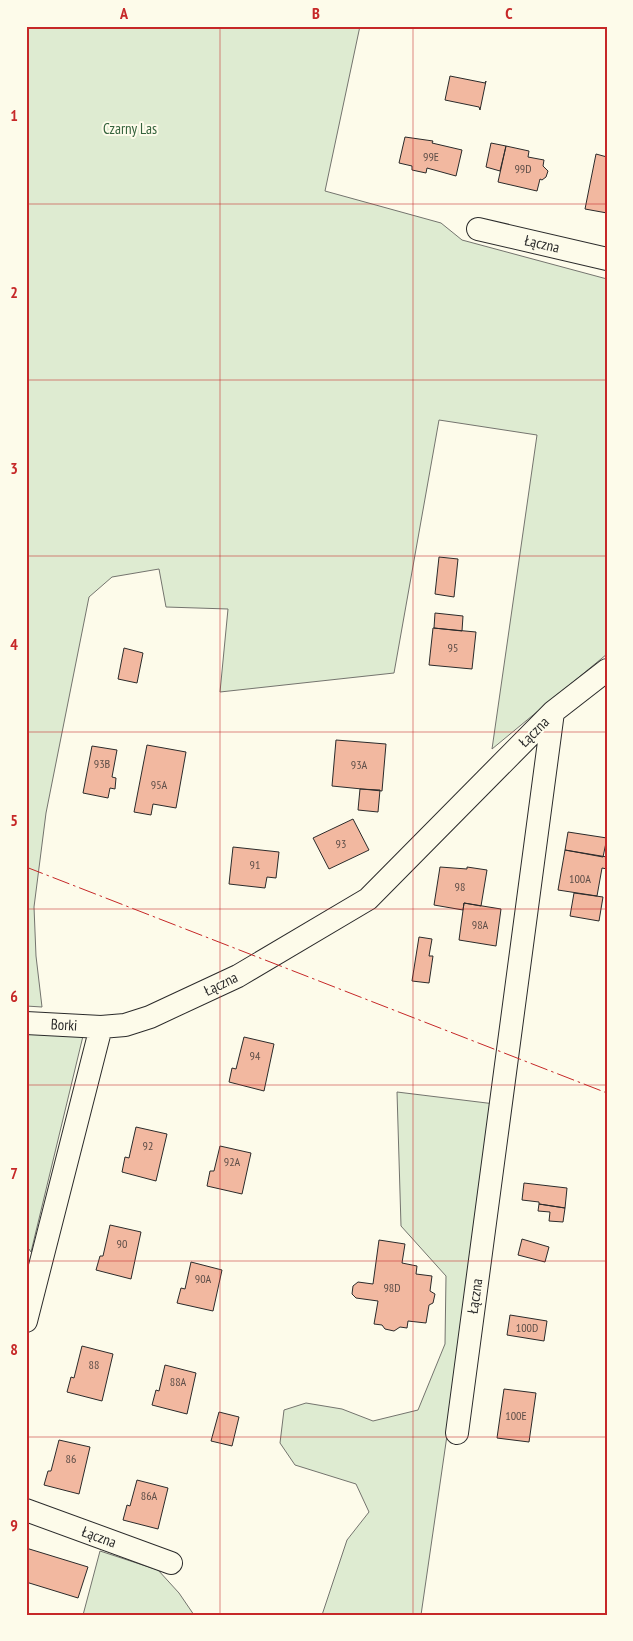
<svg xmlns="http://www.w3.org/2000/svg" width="633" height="1641" viewBox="0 0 633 1641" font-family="'PT Sans Narrow',sans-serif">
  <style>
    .green { fill: #deebd1; stroke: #74746e }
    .building { fill: #f2b8a0; stroke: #2b2b2b }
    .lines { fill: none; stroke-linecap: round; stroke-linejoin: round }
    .street-casing { stroke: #2b2b2b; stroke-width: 24 }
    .street { stroke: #fdfbea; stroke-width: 22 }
    .power { stroke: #c62828; stroke-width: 1; stroke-dasharray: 18 4 2.5 4; stroke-linecap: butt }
    .grid { fill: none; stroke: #c62828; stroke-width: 1; stroke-opacity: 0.55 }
    .labels { text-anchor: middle; stroke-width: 4; stroke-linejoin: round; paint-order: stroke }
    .number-label { font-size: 12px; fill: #5d4e48 }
    .park-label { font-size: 15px; fill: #34623c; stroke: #fdfbea }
    .street-label { font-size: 15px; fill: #2b2b2b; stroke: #fdfbea }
    .neatline { fill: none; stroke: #c62828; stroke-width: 2 }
    .grid-label { font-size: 16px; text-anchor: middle; font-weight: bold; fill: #c62828 }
  </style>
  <rect width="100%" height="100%" fill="#fdfbea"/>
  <!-- green -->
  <path class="green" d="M26,26H360L325,191L441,223L462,240L607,279V654L492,749L537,435L439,420L394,673L220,692L228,609L166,607L159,569L112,577L89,597L46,813L34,907L36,956L42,1007L26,1006Z
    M26,1034L83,1036L31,1252L26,1245Z
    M397,1092L495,1104L421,1615H322L347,1540L369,1512L356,1484L295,1465L280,1443L284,1410L306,1403L342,1409L373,1421L418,1410L445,1344L446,1276L401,1226Z
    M100,1551L158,1570L179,1593L194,1615H83Z"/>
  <!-- building -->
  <path class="building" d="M450,76L485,83L486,81L480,110L479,107L445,100Z
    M405,137L433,141L432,143L462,150L456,176L427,168L426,173L412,170V166L399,163Z
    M491,143L506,146L500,171L486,167Z
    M506,146L529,151L528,157L544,160L543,166L548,171L546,177L542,180L540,179L537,191L498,182Z
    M596,154L607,157V213L585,209Z
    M439,557L458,559L454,597L435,594Z
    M435,613L463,616L462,631L434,628Z
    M433,628L476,632L472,669L429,665Z
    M124,648L143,653L137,683L118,679Z
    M336,740L386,744L382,791L332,786Z
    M147,745L186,752L176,808L153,804L151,815L134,812Z
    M92,746L117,750L112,777L116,778L115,789L110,788L108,798L83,793Z
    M360,789L380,790L378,812L358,810Z
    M353,819L369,850L329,869L313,838Z
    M568,832L607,838L603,857L565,850Z
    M233,847L279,852L276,878L267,877L265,888L229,884Z
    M565,850L607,857V869L602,868L597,896L558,890Z
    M440,867L467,869V867L487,870L481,906L464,903L463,910L434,905Z
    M574,893L603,897L599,921L570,916Z
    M464,903L501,909L496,946L459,940Z
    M419,937L432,939L429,956H433L429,983L412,981Z
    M244,1037L274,1044L264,1091L229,1082L232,1068L236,1069Z
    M136,1127L167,1134L156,1181L122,1172L125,1157L129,1158Z
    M220,1146L251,1153L242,1194L207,1186L210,1171H214Z
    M524,1183L567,1188L565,1208L539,1204V1202L522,1200Z
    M539,1204L565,1208L563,1222L549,1221L550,1212L538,1211Z
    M110,1225L141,1232L131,1279L96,1270L100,1256H103Z
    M522,1239L549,1247L545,1262L518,1255Z
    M379,1240L405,1244L402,1263L417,1266L416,1274L432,1276L430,1291L435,1294L433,1303L429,1305L426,1323L408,1321L407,1328L400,1327L394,1331L385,1329L382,1325L374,1324L378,1301L356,1298L352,1294L353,1286L358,1282L373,1284Z
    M191,1262L222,1270L213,1311L177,1303L181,1288L185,1289Z
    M510,1315L547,1321L544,1341L507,1335Z
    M82,1346L113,1354L102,1401L67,1392L71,1377L74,1378Z
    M165,1365L196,1373L187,1414L152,1405L156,1390L159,1391Z
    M504,1389L536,1393L529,1442L497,1438Z
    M219,1412L239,1417L232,1446L211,1441Z
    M59,1440L90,1447L79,1494L44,1485L48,1471H51Z
    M137,1480L168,1488L158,1529L123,1520L127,1505L130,1506Z
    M26,1548L88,1567L78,1598L26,1582Z"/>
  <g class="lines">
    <defs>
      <path id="street" d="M478,229L607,259
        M26,1023L101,1027L125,1025L150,1017L238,976L368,899L553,712L607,670
        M26,1321L101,1027
        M457,1433L553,712
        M26,1510L171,1563"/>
    </defs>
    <!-- street casing -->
    <use href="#street" class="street-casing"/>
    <!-- street -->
    <use href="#street" class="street"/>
    <!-- power -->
    <path class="power" d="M26,867L607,1093"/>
  </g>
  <!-- grid -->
  <path class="grid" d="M220,26V1615M413,26V1615M26,204H607M26,380H607M26,556H607M26,732H607M26,909H607M26,1085H607M26,1261H607M26,1437H607"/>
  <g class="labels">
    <!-- number labels -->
    <g class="number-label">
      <text x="431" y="161">99E</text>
      <text x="523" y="173">99D</text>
      <text x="453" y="652">95</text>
      <text x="102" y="768">93B</text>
      <text x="359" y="769">93A</text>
      <text x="159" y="789">95A</text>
      <text x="341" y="848">93</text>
      <text x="255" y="869">91</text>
      <text x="580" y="883">100A</text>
      <text x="460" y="891">98</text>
      <text x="480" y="929">98A</text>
      <text x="255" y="1060">94</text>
      <text x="148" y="1150">92</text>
      <text x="232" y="1166">92A</text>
      <text x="122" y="1248">90</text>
      <text x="203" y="1283">90A</text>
      <text x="392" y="1292">98D</text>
      <text x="527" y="1332">100D</text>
      <text x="94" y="1369">88</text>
      <text x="178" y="1386">88A</text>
      <text x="516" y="1420">100E</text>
      <text x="71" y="1463">86</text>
      <text x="149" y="1500">86A</text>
    </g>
    <!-- park labels -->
    <g class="park-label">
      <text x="130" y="134">Czarny Las</text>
    </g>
    <!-- street labels -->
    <g class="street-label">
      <text transform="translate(542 244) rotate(13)" y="5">Łączna</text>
      <text transform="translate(534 732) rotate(-45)" y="5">Łączna</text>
      <text transform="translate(221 984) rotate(-26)" y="5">Łączna</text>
      <text transform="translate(64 1025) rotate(3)" y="5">Borki</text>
      <text transform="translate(475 1296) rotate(-82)" y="5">Łączna</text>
      <text transform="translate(99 1537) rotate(20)" y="5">Łączna</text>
    </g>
  </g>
  <!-- border -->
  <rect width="633" height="1641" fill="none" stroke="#fdfbea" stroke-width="55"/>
  <rect x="28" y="28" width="578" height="1586" class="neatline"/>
  <g class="grid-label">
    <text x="124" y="19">A</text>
    <text x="316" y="19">B</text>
    <text x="509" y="19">C</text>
    <text x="14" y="121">1</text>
    <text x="14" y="298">2</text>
    <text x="14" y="474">3</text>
    <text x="14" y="650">4</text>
    <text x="14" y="826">5</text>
    <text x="14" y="1002">6</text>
    <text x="14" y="1179">7</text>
    <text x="14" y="1355">8</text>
    <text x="14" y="1531">9</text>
  </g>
</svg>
